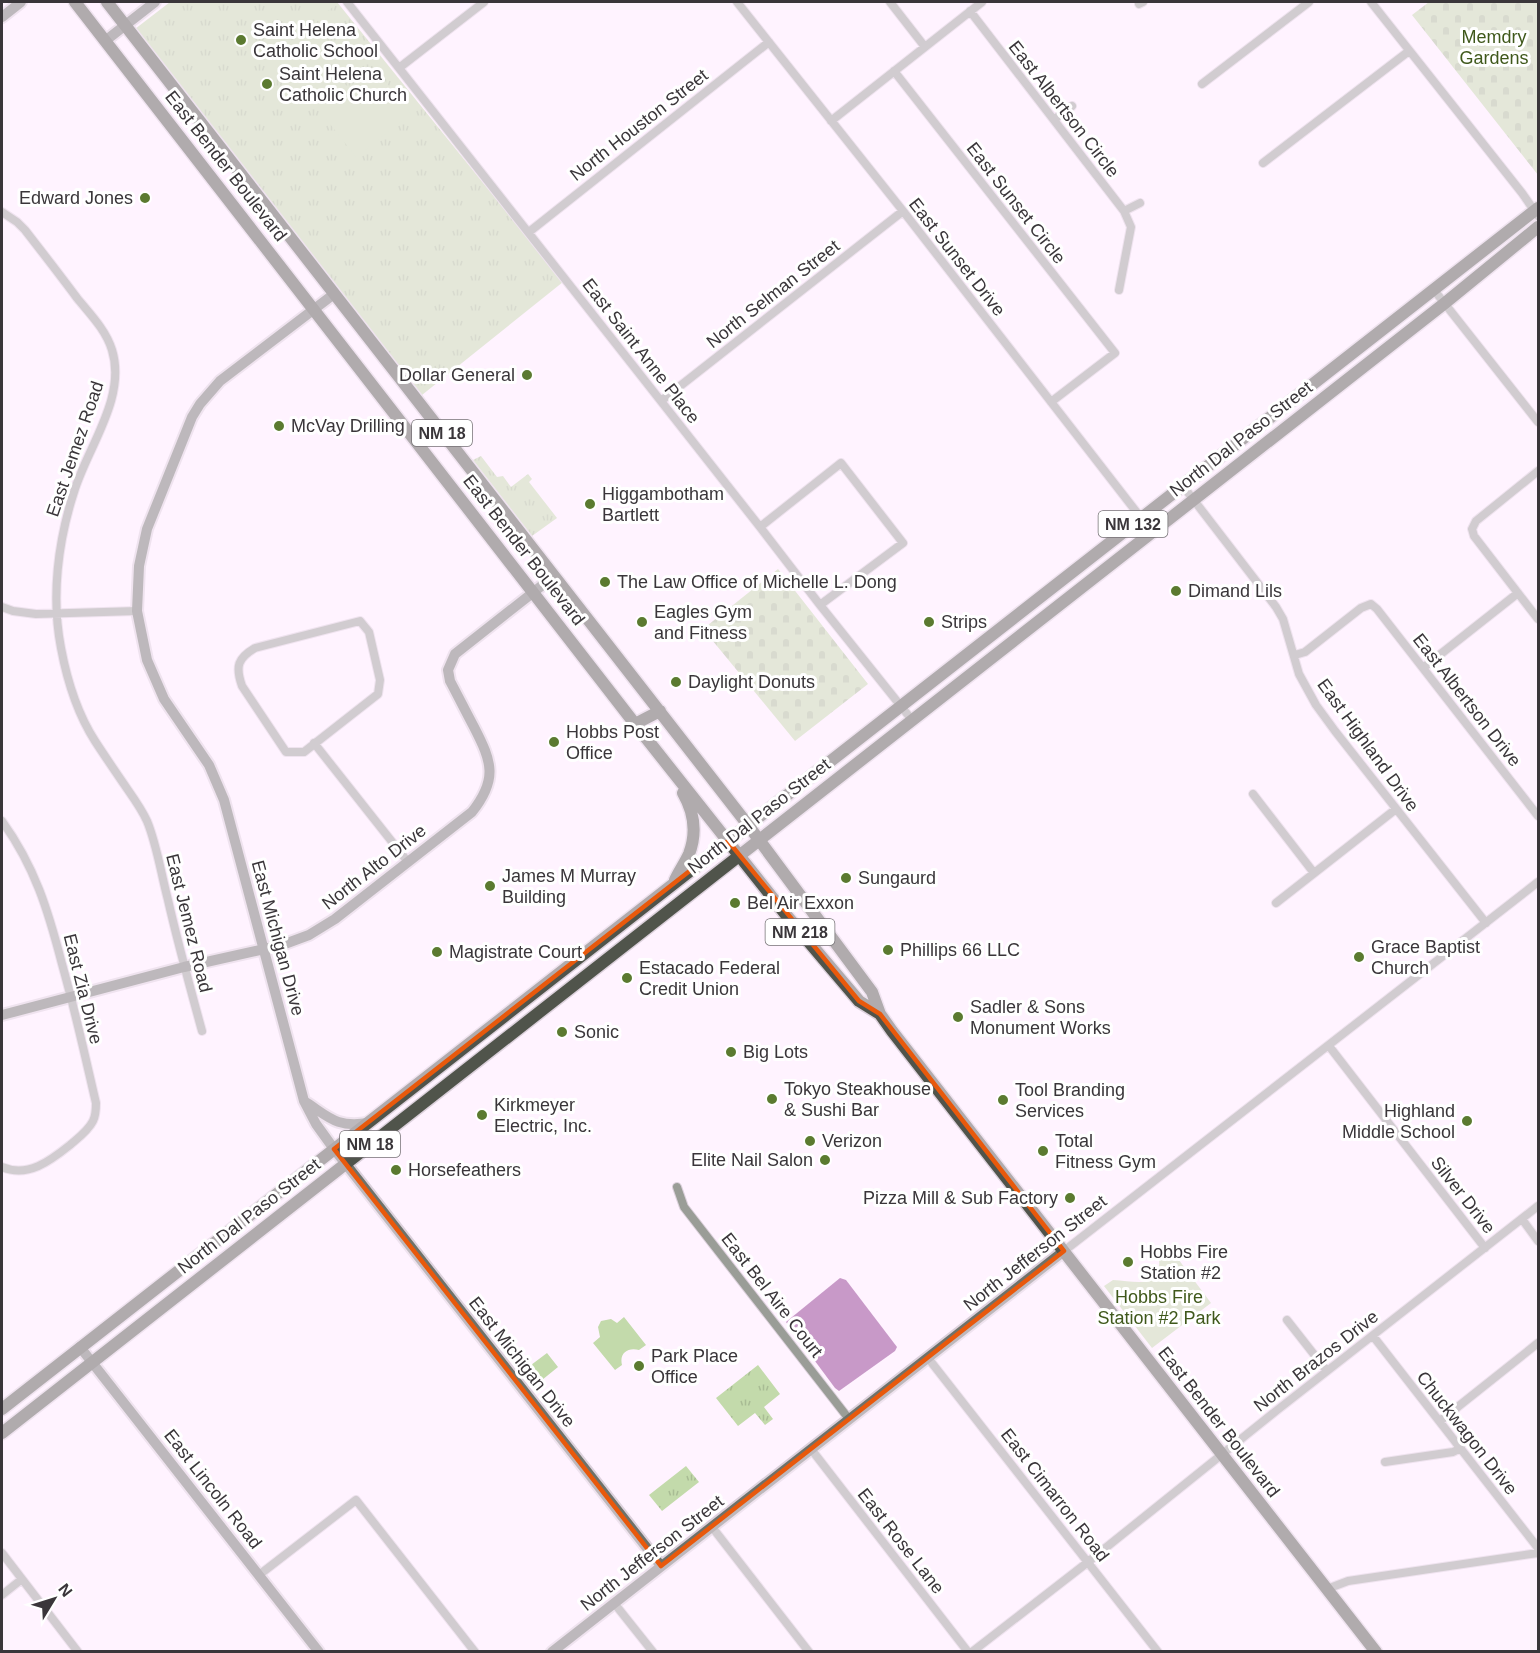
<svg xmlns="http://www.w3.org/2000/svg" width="1540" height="1653" viewBox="0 0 1540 1653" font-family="Helvetica,sans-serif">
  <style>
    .grass { fill: url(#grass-tufts) }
    .cemetery { fill: url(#cemetery-stones) }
    .green { fill: #c3daab }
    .water { fill: #c899c8 }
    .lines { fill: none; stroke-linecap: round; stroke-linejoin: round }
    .street-casing { stroke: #dcd1dc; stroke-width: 10 }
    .secondary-casing { stroke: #dcd1dc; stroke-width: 14 }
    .primary-casing { stroke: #dcd1dc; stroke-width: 15 }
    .street { stroke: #9a9d97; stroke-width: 8 }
    .secondary { stroke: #6e726a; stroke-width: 10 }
    .primary { stroke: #50544b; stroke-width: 12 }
    .marked { fill: none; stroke: #e8590c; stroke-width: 4.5; stroke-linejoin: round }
    .poi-dot { fill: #5b7a30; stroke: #fff; stroke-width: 2 }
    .labels { text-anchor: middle; stroke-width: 6; stroke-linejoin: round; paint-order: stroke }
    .shield { fill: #fff; stroke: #757275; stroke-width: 1.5 }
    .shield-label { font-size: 16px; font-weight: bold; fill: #3a363a }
    .poi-label { font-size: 18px; fill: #3a363a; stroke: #fff; text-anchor: start }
    .park-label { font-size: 18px; fill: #3f581b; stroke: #fff }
    .street-label { font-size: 18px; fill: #3a363a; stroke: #fff }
  </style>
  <defs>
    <pattern id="grass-tufts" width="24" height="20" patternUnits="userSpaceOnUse" patternTransform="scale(1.5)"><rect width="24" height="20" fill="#c3daab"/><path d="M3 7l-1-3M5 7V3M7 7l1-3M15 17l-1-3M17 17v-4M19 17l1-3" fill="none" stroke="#a8bc94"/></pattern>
    <pattern id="cemetery-stones" width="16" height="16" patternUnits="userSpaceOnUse" patternTransform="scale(1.5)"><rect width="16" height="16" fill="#c3daab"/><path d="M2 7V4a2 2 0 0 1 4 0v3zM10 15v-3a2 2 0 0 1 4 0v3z" fill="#a8bc94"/></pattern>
  </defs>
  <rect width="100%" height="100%" fill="#fff3ff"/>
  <!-- grass -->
  <path class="grass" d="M170,2H337L563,282L422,395L135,29Z
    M481,456L497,477L503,476L511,487L528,474L532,479L529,482L557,518L532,536L473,460Z
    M758,1365L780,1394L764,1407L773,1419L765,1425L755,1413L738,1426L716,1398Z
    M686,1466L699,1482L662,1511L649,1495Z"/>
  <!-- cemetery -->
  <path class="cemetery" d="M1429,2H1538V175L1412,15Z
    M778,569L868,684L795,741L703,629Z"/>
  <!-- green -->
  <path class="green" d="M314,2H337L338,3L324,14Z
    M302,32L332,69L330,70L332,73L335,72L348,88L374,67L411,114L356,157L275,54Z
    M1167,1244L1211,1303L1152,1348L1104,1286L1113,1280C1140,1282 1165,1290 1158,1251Z
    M624,1317L646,1345L639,1350C628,1347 619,1353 622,1365L615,1370L593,1343L600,1337L598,1327L601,1321L611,1319L617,1323Z
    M547,1353L558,1367L542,1380L531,1365Z"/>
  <!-- water -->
  <path class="water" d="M840,1278L846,1280L897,1347L895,1351L839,1391L835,1388L786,1322Z"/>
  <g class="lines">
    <defs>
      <path id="street" d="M347,2L760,527L820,605L912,720
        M737,2L903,211L1152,532
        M890,2L925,47
        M1371,2L1522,193L1538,216
        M1139,4L1143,2
        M970,11L1124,211L1140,203
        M399,68L484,2
        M894,71L1115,353L1051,402
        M1202,84L1309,2
        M1055,119L1072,106
        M831,121L982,2
        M1263,163L1409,51
        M2,212L17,222L25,230C42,252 60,275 77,298C90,314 106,330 112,350C127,398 87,448 74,492C58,541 51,597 61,648C67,680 77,713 95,741C106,758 117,774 128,790C135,800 142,810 147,821C157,845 161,874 168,900C178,944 190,987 202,1031
        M529,232L769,42
        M1119,290L1131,227L1124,211
        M1434,290L1538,422
        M661,401L903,211
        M1538,471L1476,521L1472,529L1474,536L1538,619
        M1183,486L1276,607L1283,619L1299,674L1316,705L1335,731L1486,923
        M760,527L841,463L903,543L820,605
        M2,607L13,611L36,614L137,611
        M360,621L369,632L380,680L378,694L304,752H286L242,686C235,666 238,658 255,648Z
        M1295,655L1305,652L1361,608L1371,604L1377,609L1538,816
        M1423,668L1518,593
        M314,743L408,862
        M1253,794L1314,873
        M2,821C35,867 48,910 62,964C75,1010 85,1056 96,1103C96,1109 96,1115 93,1121C88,1131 78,1138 70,1145C50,1161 28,1178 2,1167
        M1276,903L1396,809
        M1329,1046L1485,1248
        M677,1187L684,1207L849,1419
        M1522,1219L1538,1241
        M1064,1251L1538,882
        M1287,1320L1327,1371
        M1373,1336L1538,1548
        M928,1358L1158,1652
        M1440,1421L1538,1343
        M811,1449L968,1652
        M1385,1462L1453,1452L1461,1448
        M712,1527L809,1652
        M2,1553L78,1652
        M259,1575L356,1500L475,1652
        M1327,1589L1348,1581L1538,1553
        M2,1595L22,1579
        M614,1603L653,1652
        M972,1652L1088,1562L1276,1411L1538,1206"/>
      <path id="secondary" d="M2,17L21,2
        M105,41L155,2
        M334,294L220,381L200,404L192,417L147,529L139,566L137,611L147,660L164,699L209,765L224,800L304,1101L316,1124L334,1149L661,1566
        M2,1015L184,967L282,945L309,935L335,919L472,812C498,779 492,762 474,727C466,712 458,696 450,681L448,670L455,654L554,576
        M304,1101C329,1117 336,1128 368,1123
        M80,1347L319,1652
        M552,1652L1064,1251"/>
      <path id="primary" d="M75,2L635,724L787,916L859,1001L880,1014
        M107,2L748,825L872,992L880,1014L892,1031L1376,1652
        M635,724L660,711
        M675,880C679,871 685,863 689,854C697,833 694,812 683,793
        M2,1409L1538,208
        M2,1433L1445,303L1538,227"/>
    </defs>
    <!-- street casing -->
    <use href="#street" class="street-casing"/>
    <!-- secondary casing -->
    <use href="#secondary" class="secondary-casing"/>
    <!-- primary casing -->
    <use href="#primary" class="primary-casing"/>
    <!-- street -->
    <use href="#street" class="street"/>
    <!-- secondary -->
    <use href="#secondary" class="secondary"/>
    <!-- primary -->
    <use href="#primary" class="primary"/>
  </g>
  <!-- marked area -->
  <path d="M0 0H1540V1653H0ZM728,841L859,1001L880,1014L1064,1251L661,1566L334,1149Z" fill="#fff3ff" fill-opacity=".55" fill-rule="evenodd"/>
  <path class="marked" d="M728,841L859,1001L880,1014L1064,1251L661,1566L334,1149Z"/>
  <!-- markers -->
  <g class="poi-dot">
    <circle cx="241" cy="40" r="6"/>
    <circle cx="267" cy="84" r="6"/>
    <circle cx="145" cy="198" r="6"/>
    <circle cx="527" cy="375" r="6"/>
    <circle cx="279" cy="426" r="6"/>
    <circle cx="590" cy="504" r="6"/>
    <circle cx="605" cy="582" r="6"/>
    <circle cx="1176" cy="591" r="6"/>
    <circle cx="642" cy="622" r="6"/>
    <circle cx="929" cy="622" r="6"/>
    <circle cx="676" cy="682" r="6"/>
    <circle cx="554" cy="742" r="6"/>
    <circle cx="846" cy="878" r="6"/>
    <circle cx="490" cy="886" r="6"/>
    <circle cx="735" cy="903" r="6"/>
    <circle cx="888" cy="950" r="6"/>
    <circle cx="437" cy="952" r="6"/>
    <circle cx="1359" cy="957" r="6"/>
    <circle cx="627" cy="978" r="6"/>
    <circle cx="958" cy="1017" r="6"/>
    <circle cx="562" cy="1032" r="6"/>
    <circle cx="731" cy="1052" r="6"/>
    <circle cx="772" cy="1099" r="6"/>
    <circle cx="1003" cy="1100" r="6"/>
    <circle cx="482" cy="1115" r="6"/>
    <circle cx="1467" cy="1121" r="6"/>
    <circle cx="810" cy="1141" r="6"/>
    <circle cx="1043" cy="1151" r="6"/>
    <circle cx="825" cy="1160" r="6"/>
    <circle cx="396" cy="1170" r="6"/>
    <circle cx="1070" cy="1198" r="6"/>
    <circle cx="1128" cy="1262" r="6"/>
    <circle cx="639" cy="1366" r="6"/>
  </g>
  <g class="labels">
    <!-- shield labels -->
    <g class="shield">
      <rect x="412" y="420" width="60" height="26" rx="4.5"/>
      <rect x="1098.5" y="511" width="69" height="26" rx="4.5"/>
      <rect x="765.5" y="919" width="69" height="26" rx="4.5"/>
      <rect x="340" y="1131" width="60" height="26" rx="4.5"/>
    </g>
    <g class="shield-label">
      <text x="442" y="439">NM 18</text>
      <text x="1133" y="530">NM 132</text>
      <text x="800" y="938">NM 218</text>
      <text x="370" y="1150">NM 18</text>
    </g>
    <!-- poi labels -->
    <g class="poi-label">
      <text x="253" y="36">Saint Helena<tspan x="253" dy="21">Catholic School</tspan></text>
      <text x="279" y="80">Saint Helena<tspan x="279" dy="21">Catholic Church</tspan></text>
      <text x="133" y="204" text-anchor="end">Edward Jones</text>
      <text x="515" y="381" text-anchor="end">Dollar General</text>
      <text x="291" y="432">McVay Drilling</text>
      <text x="602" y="500">Higgambotham<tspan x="602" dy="21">Bartlett</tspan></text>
      <text x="617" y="588">The Law Office of Michelle L. Dong</text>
      <text x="1188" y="597">Dimand Lils</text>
      <text x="654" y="618">Eagles Gym<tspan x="654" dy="21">and Fitness</tspan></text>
      <text x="941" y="628">Strips</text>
      <text x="688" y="688">Daylight Donuts</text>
      <text x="566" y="738">Hobbs Post<tspan x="566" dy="21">Office</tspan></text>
      <text x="502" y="882">James M Murray<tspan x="502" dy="21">Building</tspan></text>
      <text x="858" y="884">Sungaurd</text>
      <text x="747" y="909">Bel Air Exxon</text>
      <text x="1371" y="953">Grace Baptist<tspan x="1371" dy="21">Church</tspan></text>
      <text x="900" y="956">Phillips 66 LLC</text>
      <text x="449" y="958">Magistrate Court</text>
      <text x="639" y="974">Estacado Federal<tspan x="639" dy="21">Credit Union</tspan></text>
      <text x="970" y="1013">Sadler &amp; Sons<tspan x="970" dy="21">Monument Works</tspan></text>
      <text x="574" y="1038">Sonic</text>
      <text x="743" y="1058">Big Lots</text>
      <text x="784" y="1095">Tokyo Steakhouse<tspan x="784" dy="21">&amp; Sushi Bar</tspan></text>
      <text x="1015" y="1096">Tool Branding<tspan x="1015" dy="21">Services</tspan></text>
      <text x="494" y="1111">Kirkmeyer<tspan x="494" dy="21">Electric, Inc.</tspan></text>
      <text x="1455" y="1117" text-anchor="end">Highland<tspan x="1455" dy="21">Middle School</tspan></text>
      <text x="822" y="1147">Verizon</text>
      <text x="1055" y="1147">Total<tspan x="1055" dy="21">Fitness Gym</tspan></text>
      <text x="813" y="1166" text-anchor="end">Elite Nail Salon</text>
      <text x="408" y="1176">Horsefeathers</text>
      <text x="1058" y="1204" text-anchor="end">Pizza Mill &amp; Sub Factory</text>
      <text x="1140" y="1258">Hobbs Fire<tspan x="1140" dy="21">Station #2</tspan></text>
      <text x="651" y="1362">Park Place<tspan x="651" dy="21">Office</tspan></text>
    </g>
    <!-- park labels -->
    <g class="park-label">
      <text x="1494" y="43">Memdry<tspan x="1494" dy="21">Gardens</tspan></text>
      <text x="1159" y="1303">Hobbs Fire<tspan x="1159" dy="21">Station #2 Park</tspan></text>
    </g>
    <!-- street labels -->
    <g class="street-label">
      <text transform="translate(1064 109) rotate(52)" y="6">East Albertson Circle</text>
      <text transform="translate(639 125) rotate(-38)" y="6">North Houston Street</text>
      <text transform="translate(226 166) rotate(52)" y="6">East Bender Boulevard</text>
      <text transform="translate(1016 203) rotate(52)" y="6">East Sunset Circle</text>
      <text transform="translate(957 257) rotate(52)" y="6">East Sunset Drive</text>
      <text transform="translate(773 294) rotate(-38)" y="6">North Selman Street</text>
      <text transform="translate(641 351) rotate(52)" y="6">East Saint Anne Place</text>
      <text transform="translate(1241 439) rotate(-38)" y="6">North Dal Paso Street</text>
      <text transform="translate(75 449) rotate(-71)" y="6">East Jemez Road</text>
      <text transform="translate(524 550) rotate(52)" y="6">East Bender Boulevard</text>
      <text transform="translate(1467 700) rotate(52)" y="6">East Albertson Drive</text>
      <text transform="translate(1368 745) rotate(54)" y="6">East Highland Drive</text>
      <text transform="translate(759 816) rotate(-38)" y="6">North Dal Paso Street</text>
      <text transform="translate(374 867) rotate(-38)" y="6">North Alto Drive</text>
      <text transform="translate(189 923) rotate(76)" y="6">East Jemez Road</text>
      <text transform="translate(278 938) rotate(75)" y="6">East Michigan Drive</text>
      <text transform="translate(83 989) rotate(76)" y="6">East Zia Drive</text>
      <text transform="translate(1463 1195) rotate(52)" y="6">Silver Drive</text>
      <text transform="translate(249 1216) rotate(-38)" y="6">North Dal Paso Street</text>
      <text transform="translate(1035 1253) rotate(-38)" y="6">North Jefferson Street</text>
      <text transform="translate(772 1295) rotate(52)" y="6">East Bel Aire Court</text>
      <text transform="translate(1316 1361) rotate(-38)" y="6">North Brazos Drive</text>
      <text transform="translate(522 1362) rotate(52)" y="6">East Michigan Drive</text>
      <text transform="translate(1219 1422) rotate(52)" y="6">East Bender Boulevard</text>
      <text transform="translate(1467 1433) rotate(52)" y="6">Chuckwagon Drive</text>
      <text transform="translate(213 1489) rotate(52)" y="6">East Lincoln Road</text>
      <text transform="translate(1055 1495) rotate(52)" y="6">East Cimarron Road</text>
      <text transform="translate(901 1541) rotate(52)" y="6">East Rose Lane</text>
      <text transform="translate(652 1553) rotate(-38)" y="6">North Jefferson Street</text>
    </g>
  </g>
  <!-- border -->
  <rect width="1540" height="1653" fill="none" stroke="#3a363a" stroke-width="6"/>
  <!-- north arrow -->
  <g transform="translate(54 1599) rotate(52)" stroke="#ffffff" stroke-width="4.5" paint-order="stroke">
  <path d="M0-4.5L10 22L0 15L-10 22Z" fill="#3a363a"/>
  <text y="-9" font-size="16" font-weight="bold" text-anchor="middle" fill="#3a363a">N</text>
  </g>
</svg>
